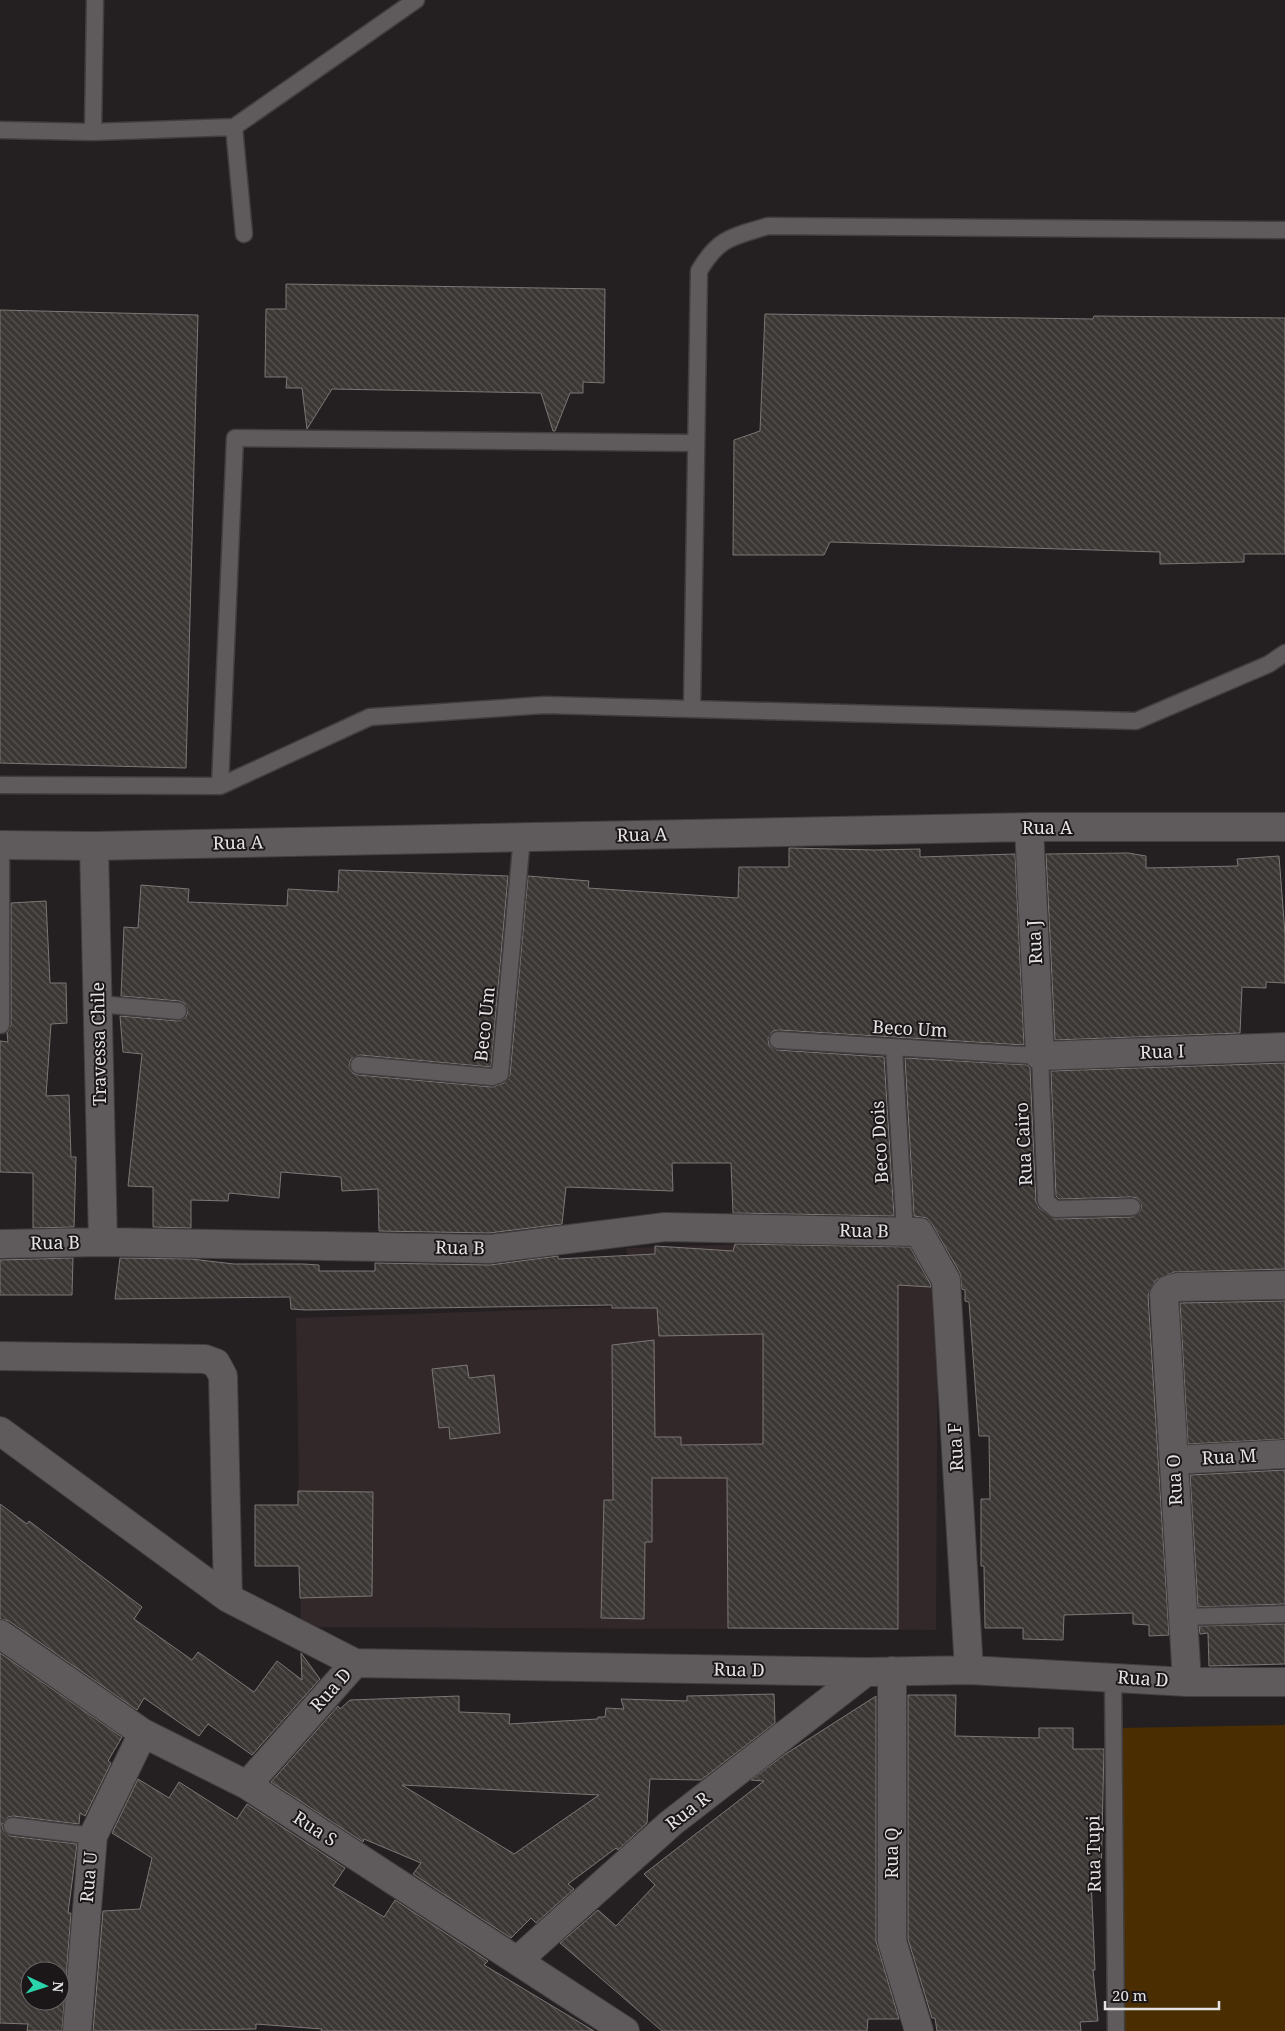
<svg xmlns="http://www.w3.org/2000/svg" width="1285" height="2031" viewBox="0 0 1285 2031" font-family="'Noto Serif',serif">
  <style>
    .built { fill: #322729 }
    .pitch { fill: #4a2d00 }
    .building { fill: url(#building-back-hatch); stroke: #7c7776; fill-rule: evenodd }
    .lines { fill: none; stroke-linecap: round; stroke-linejoin: round }
    .lane-casing { stroke: #413e3f; stroke-width: 19 }
    .street-casing { stroke: #413e3f; stroke-width: 30 }
    .lane { stroke: #5f5a5b; stroke-width: 16 }
    .street { stroke: #5f5a5b; stroke-width: 28 }
    .labels { text-anchor: middle; stroke-width: 4; stroke-linejoin: round; paint-order: stroke }
    .street-label { font-size: 18px; fill: #e4e2e2; stroke: #1b1718 }
  </style>
  <defs>
    <pattern id="building-back-hatch" width="6" height="6" patternUnits="userSpaceOnUse" patternTransform="scale(1.25)"><rect width="6" height="6" fill="#3b3735"/><path d="M-1 5l2 2M0 0l6 6M5-1l2 2" fill="none" stroke="#575452"/></pattern>
  </defs>
  <rect width="100%" height="100%" fill="#242021"/>
  <!-- built -->
  <path class="built" d="M884,1240L923,1256L938,1279L936,1630L301,1627L296,1318L612,1307L629,1262L626,1248Z"/>
  <!-- pitch -->
  <path class="pitch" d="M1285,1725V2031H1123L1117,1728Z"/>
  <!-- building -->
  <path class="building" d="M286,284L605,289L604,383L583,382V393H570L555,431H553L541,393L332,389L307,429L302,388H286L287,377H265L266,309H286Z
    M0,310L198,315L186,768L0,763Z
    M765,314L1093,319L1094,316L1285,318V554H1244V562L1160,564V552L830,542L824,555H733L734,440L760,431Z
    M789,848L874,850L920,849V857L1015,854L1024,1045L779,1030L773,1031L768,1039L769,1045L777,1050L884,1057L894,1216L733,1213L731,1163H672L673,1191L566,1187L562,1224L489,1233L379,1231L378,1189L342,1191L341,1177L281,1172L279,1198L229,1193L228,1201L191,1200V1228L153,1227V1187L128,1186L142,1054L123,1052L120,1016L178,1021L186,1017L188,1011L184,1003L179,1001L121,996L124,927L138,928L141,885L189,889L188,902L287,906L288,889L338,892L339,870L508,876L491,1067L360,1055L351,1059L349,1065L353,1073L358,1075L492,1087L504,1083L510,1075L528,876L589,881L588,888L738,898L739,867H789Z
    M1128,853L1146,856V868L1238,866L1237,859L1279,856L1285,934V983L1266,982V988L1242,987L1240,1033L1055,1040L1046,854Z
    M46,901L50,983H66L67,1023L51,1024L46,1096L69,1095L71,1157H76L74,1227L33,1228V1173L0,1172V1041L8,1042L7,1033L11,1025V903Z
    M905,1058L1028,1065L1030,1068L1036,1202L1039,1208L1055,1219L1132,1217L1140,1212L1142,1206L1137,1198L1132,1197L1059,1199L1056,1196L1051,1071L1285,1063V1269L1174,1272L1156,1280L1148,1295L1169,1635L1149,1636V1625L1133,1624V1613L1064,1615L1063,1640L1023,1639V1628H985L984,1566H981V1499H990L989,1436H979L969,1302L965,1301V1290L962,1289L960,1273L932,1224L927,1218L914,1216Z
    M735,1244L910,1247L931,1285V1287L898,1285V1629L728,1628L727,1478H652V1542H645L644,1619L601,1618L604,1500H613L612,1345L654,1340L655,1437H681V1445L763,1444V1334L659,1336L657,1308H612V1305L305,1310L291,1309L290,1297L115,1299L120,1258L191,1259L234,1264H303L319,1265V1271H375V1263L490,1265L558,1256V1259L655,1254V1246L733,1251Z
    M73,1258L72,1295H0V1260Z
    M1285,1301V1439L1188,1444L1180,1303Z
    M467,1365L469,1378L494,1375L500,1433L450,1439L449,1427L439,1428L432,1369Z
    M1285,1470V1604L1198,1607L1190,1475Z
    M298,1491L373,1492L372,1596L300,1598L299,1566H255V1505H298Z
    M0,1504L27,1524L29,1521L142,1607L134,1619L192,1660L198,1652L254,1692L277,1661L302,1680L301,1653L320,1679L252,1755L208,1724L199,1736L144,1698L137,1710L9,1621L0,1619Z
    M1285,1624V1664L1209,1666L1208,1633L1200,1634L1199,1626Z
    M0,1653L122,1737L108,1761L111,1763L85,1816L80,1813L79,1824L13,1816L8,1817L2,1824L3,1830L10,1836L77,1844L68,1913H71L62,2031H27L28,2024L0,2023ZM30,1971H60V2001H30Z
    M774,1694L775,1723L701,1780L650,1779L647,1823L618,1850L616,1848L568,1884L574,1889L536,1923L531,1918L511,1938L413,1874L421,1863L364,1839L363,1842L271,1782L338,1706L340,1709L350,1700L459,1696V1712L510,1714L509,1724L598,1719V1717H605L606,1708L624,1709L621,1699L687,1701V1696ZM402,1785L599,1795L514,1854Z
    M908,1695H956L955,1736L1039,1738V1728H1073V1749H1104L1101,1879L1091,1878L1095,1970H1093L1098,2021L1080,2022L1081,2031H937L935,2018H932L908,1939Z
    M876,1696V1941L899,2019H868L867,2031H662L560,1943L598,1910L616,1926L655,1885L644,1874L764,1781L751,1780L784,1755Z
    M138,1779L169,1798L179,1782L237,1819L247,1804L345,1868L333,1886L384,1917L395,1900L488,1961L484,1965L594,2031H321L322,2029L256,2024V2029L93,2031L103,1911L140,1909L152,1858L112,1833Z"/>
  <g class="lines">
    <defs>
      <path id="lane" d="M234,127L244,234
        M0,130L93,132L234,127L416,0
        M93,132L95,0
        M692,708L699,271C719,237 732,237 768,226L1285,230
        M0,785L220,786L370,717L545,705L1136,721L1269,664L1285,653
        M220,786L235,438L694,443
        M98,1004L178,1011
        M1,1025V845
        M778,1040L1040,1056L1046,1201L1055,1209L1132,1207
        M894,1049L905,1232
        M359,1065L492,1077L500,1074L522,837
        M1182,1617L1285,1614
        M1113,1676L1116,2031
        M12,1826L93,1836"/>
      <path id="street" d="M1029,827L1040,1056L1285,1047
        M0,845L94,846L1029,827H1285
        M94,846L103,1242
        M0,1244L103,1242L490,1249L665,1227L919,1232L946,1280L969,1670
        M0,1356L205,1359L216,1363L223,1376L228,1598
        M0,1431L228,1598L355,1663L866,1672L969,1670L1187,1682H1285
        M1174,1460L1285,1454
        M0,1634L143,1733L247,1785L625,2031
        M892,1671V1941L919,2031
        M1187,1682L1164,1295L1168,1290L1178,1287L1285,1285
        M247,1785L355,1663
        M518,1960L671,1823L866,1672
        M77,2031L93,1836L143,1733"/>
    </defs>
    <!-- lane casing -->
    <use href="#lane" class="lane-casing"/>
    <!-- street casing -->
    <use href="#street" class="street-casing"/>
    <!-- lane -->
    <use href="#lane" class="lane"/>
    <!-- street -->
    <use href="#street" class="street"/>
  </g>
  <g class="labels">
    <!-- street labels -->
    <g class="street-label">
      <text x="1047" y="834">Rua A</text>
      <text transform="translate(642 835) rotate(-1)" y="6">Rua A</text>
      <text transform="translate(238 843) rotate(-1)" y="6">Rua A</text>
      <text transform="translate(1035 942) rotate(-93)" y="6">Rua J</text>
      <text transform="translate(485 1024) rotate(-84)" y="6">Beco Um</text>
      <text transform="translate(910 1029) rotate(3)" y="6">Beco Um</text>
      <text transform="translate(99 1044) rotate(-91)" y="6">Travessa Chile</text>
      <text transform="translate(1162 1052) rotate(-2)" y="6">Rua I</text>
      <text transform="translate(880 1142) rotate(-93)" y="6">Beco Dois</text>
      <text transform="translate(1024 1144) rotate(-93)" y="6">Rua Cairo</text>
      <text transform="translate(864 1231) rotate(1)" y="6">Rua B</text>
      <text transform="translate(55 1243) rotate(-1)" y="6">Rua B</text>
      <text transform="translate(460 1248) rotate(1)" y="6">Rua B</text>
      <text transform="translate(956 1447) rotate(-93)" y="6">Rua F</text>
      <text transform="translate(1229 1457) rotate(-3)" y="6">Rua M</text>
      <text transform="translate(1175 1480) rotate(-93)" y="6">Rua O</text>
      <text transform="translate(739 1670) rotate(1)" y="6">Rua D</text>
      <text transform="translate(1143 1679) rotate(4)" y="6">Rua D</text>
      <text transform="translate(331 1690) rotate(-48)" y="6">Rua D</text>
      <text transform="translate(688 1811) rotate(-38)" y="6">Rua R</text>
      <text transform="translate(315 1829) rotate(33)" y="6">Rua S</text>
      <text transform="translate(892 1853) rotate(-90)" y="6">Rua Q</text>
      <text transform="translate(1094 1854) rotate(-91)" y="6">Rua Tupi</text>
      <text transform="translate(89 1877) rotate(-85)" y="6">Rua U</text>
    </g>
  </g>
  <!-- north arrow -->
  <g transform="translate(45 1986) rotate(94)"><circle r="24" fill="#1b1718" stroke="#6b6869"/>
  <path d="M0-4L9 19L0 12L-9 19Z" fill="#2bd5ac"/>
  <text y="-8" font-size="14" font-weight="bold" text-anchor="middle" fill="#e4e2e2">N</text>
  </g>
  <!-- scale -->
  <path d="M1105 2001v8h114v-8" fill="none" stroke="#e4e2e2" stroke-width="2.5"/>
  <text x="1112" y="2001" font-size="15" fill="#e4e2e2" stroke="#1b1718" stroke-width="4" paint-order="stroke">20 m</text>
</svg>
